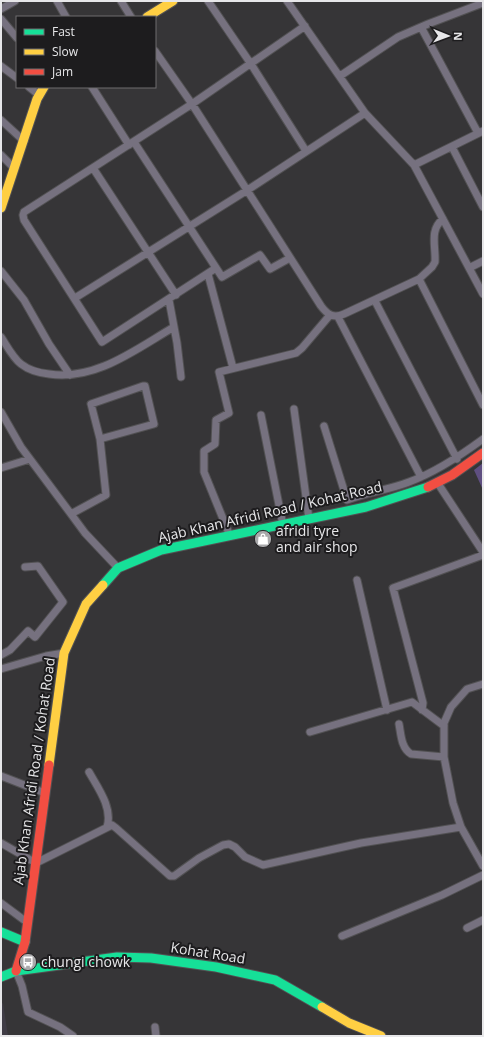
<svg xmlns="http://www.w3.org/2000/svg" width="484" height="1037" viewBox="0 0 484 1037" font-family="'Open Sans',sans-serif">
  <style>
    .built { fill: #3f3c45 }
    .green { fill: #5f4f81 }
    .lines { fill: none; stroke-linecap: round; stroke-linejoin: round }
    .street-casing { stroke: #525153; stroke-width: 9 }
    .fast-casing { stroke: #525153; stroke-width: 11 }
    .slow-casing { stroke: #525153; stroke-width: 11 }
    .jam-casing { stroke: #525153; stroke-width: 11 }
    .street { stroke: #76717f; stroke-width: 7 }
    .fast { stroke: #16e098; stroke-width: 9 }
    .slow { stroke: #ffcf43; stroke-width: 9 }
    .jam { stroke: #f24e42; stroke-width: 9 }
    .labels { text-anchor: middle; stroke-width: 4; stroke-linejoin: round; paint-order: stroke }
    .street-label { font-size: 14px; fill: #e7e7e9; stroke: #1d1c1e }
    .poi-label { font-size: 14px; fill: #e7e7e9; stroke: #1d1c1e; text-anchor: start }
  </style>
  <rect width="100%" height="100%" fill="#363537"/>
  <!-- built -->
  <path class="built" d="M3,1003L8,1036H1V1004Z"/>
  <!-- green -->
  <path class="green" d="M483,463V490L474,470Z"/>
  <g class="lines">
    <defs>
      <path id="street" d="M57,1L66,17
        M121,1L131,17
        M208,1L251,64L306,151
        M287,1L365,113L414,165L483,294
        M1,9L15,1
        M1,19L17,38
        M421,27L478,133
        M155,51L192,104L321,306C327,314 333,319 344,314L419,279L432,267L435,262C436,246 429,230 443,219
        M1,66L17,78
        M340,76L398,37L428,24L483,3
        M29,87L39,95
        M92,87L129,145
        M1,120L24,141
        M134,142L222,277L260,255L270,269L290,258
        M452,147L483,207
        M1,155L14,168
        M414,165L483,131
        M93,168L176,295
        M216,268L102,342L24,220L23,215L24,212L192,104L305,26
        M469,268L483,261
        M1,271L24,300L49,344L70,375
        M208,274L233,368
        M419,279L483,405
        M75,298L246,191L365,113
        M169,300L177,343L181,377
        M375,301L457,459
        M338,317L421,477
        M1,337C7,346 13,358 21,364C30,371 39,373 49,374C96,381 136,349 174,327
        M294,409L309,519
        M1,412L21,447L71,514L85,533L118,568
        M261,415L283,525
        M324,426L347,500C367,492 389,490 409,482C436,472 460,456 483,439
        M1,468L30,459
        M437,482L483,552
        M71,514L106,495L100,439L154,424L145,386H143L91,404L100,439
        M230,536L204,472V451L215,444L216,420L229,413L219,372L296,353L302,348L330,315
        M357,580L387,710
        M1,655L10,650L28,631L35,637L63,602L38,566L25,567
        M1,669L46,656L64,653
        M483,684L467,689L451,707L444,723V757L453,803L461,827L483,866
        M422,710L423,703L393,588L483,555
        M399,724C401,734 401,748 411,754L444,757
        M310,732L412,702L444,726
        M89,772C98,788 113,808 107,827
        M1,776L45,793
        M1,843L36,863L112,825L116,828L170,876H174L199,858L223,845L229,844L235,847L245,857L263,865L361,843L461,827
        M1,903L28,923
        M467,928L483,920
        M342,936L442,895L483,875
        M16,971L22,986L28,1012L60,1027L73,1036
        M155,1027L156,1036"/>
      <path id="fast" d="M103,585L118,568L161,550L366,507L428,487
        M1,932L25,942
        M1,977L16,971L117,957L151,958L216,967L275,980L322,1007"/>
      <path id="slow" d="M147,17L173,1
        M1,208L37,99L44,87
        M49,765L64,653L86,604L103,585
        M322,1007L349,1023L381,1036"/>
      <path id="jam" d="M428,487L452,475L483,453
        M16,971L25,942L49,765"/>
    </defs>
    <!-- street casing -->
    <use href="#street" class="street-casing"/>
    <!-- fast casing -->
    <use href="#fast" class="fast-casing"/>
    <!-- slow casing -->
    <use href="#slow" class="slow-casing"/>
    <!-- jam casing -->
    <use href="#jam" class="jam-casing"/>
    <!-- street -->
    <use href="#street" class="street"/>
    <!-- fast -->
    <use href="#fast" class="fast"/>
    <!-- slow -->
    <use href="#slow" class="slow"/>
    <!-- jam -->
    <use href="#jam" class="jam"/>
  </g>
  <!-- icons -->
  <defs>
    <symbol id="shop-disc" viewBox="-11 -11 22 22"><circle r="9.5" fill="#a9a9ab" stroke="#1d1c1e"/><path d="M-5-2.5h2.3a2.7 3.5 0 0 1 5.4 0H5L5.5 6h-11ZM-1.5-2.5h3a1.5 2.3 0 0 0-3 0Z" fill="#fff"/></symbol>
    <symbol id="bus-disc" viewBox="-11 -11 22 22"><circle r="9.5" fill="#a9a9ab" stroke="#1d1c1e"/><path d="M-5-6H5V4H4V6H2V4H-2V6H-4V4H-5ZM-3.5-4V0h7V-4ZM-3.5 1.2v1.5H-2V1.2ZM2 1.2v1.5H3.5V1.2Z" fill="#fff"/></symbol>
  </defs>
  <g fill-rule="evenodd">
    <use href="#shop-disc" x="253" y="529" width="20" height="20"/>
    <use href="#bus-disc" x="18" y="952" width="20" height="20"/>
  </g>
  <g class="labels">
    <!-- street labels -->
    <g class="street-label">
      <text transform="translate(270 512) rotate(-13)" y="5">Ajab Khan Afridi Road / Kohat Road</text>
      <text transform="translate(34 771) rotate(-82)" y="5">Ajab Khan Afridi Road / Kohat Road</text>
      <text transform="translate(208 953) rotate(9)" y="5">Kohat Road</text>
    </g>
    <!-- poi labels -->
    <g class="poi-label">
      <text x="276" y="536">afridi tyre<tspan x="276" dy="16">and air shop</tspan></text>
      <text x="41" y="967">chungi chowk</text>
    </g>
  </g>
  <!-- border -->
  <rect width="484" height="1037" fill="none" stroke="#e7e7e9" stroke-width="4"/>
  <!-- legend -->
  <rect x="16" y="16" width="140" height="72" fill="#1d1c1e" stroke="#6e6d6f"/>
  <rect x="24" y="29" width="20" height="6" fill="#16e098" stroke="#6e6d6f"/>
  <text x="52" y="36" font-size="12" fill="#e7e7e9">Fast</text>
  <rect x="24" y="49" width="20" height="6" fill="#ffcf43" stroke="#6e6d6f"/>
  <text x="52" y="56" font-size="12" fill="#e7e7e9">Slow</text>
  <rect x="24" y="69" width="20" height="6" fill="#f24e42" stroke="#6e6d6f"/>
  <text x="52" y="76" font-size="12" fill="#e7e7e9">Jam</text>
  <!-- north arrow -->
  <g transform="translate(448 36) rotate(91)" stroke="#1d1c1e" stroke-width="3" paint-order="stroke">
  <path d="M0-3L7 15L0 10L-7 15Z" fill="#e7e7e9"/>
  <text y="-6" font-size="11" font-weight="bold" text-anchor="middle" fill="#e7e7e9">N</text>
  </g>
</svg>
